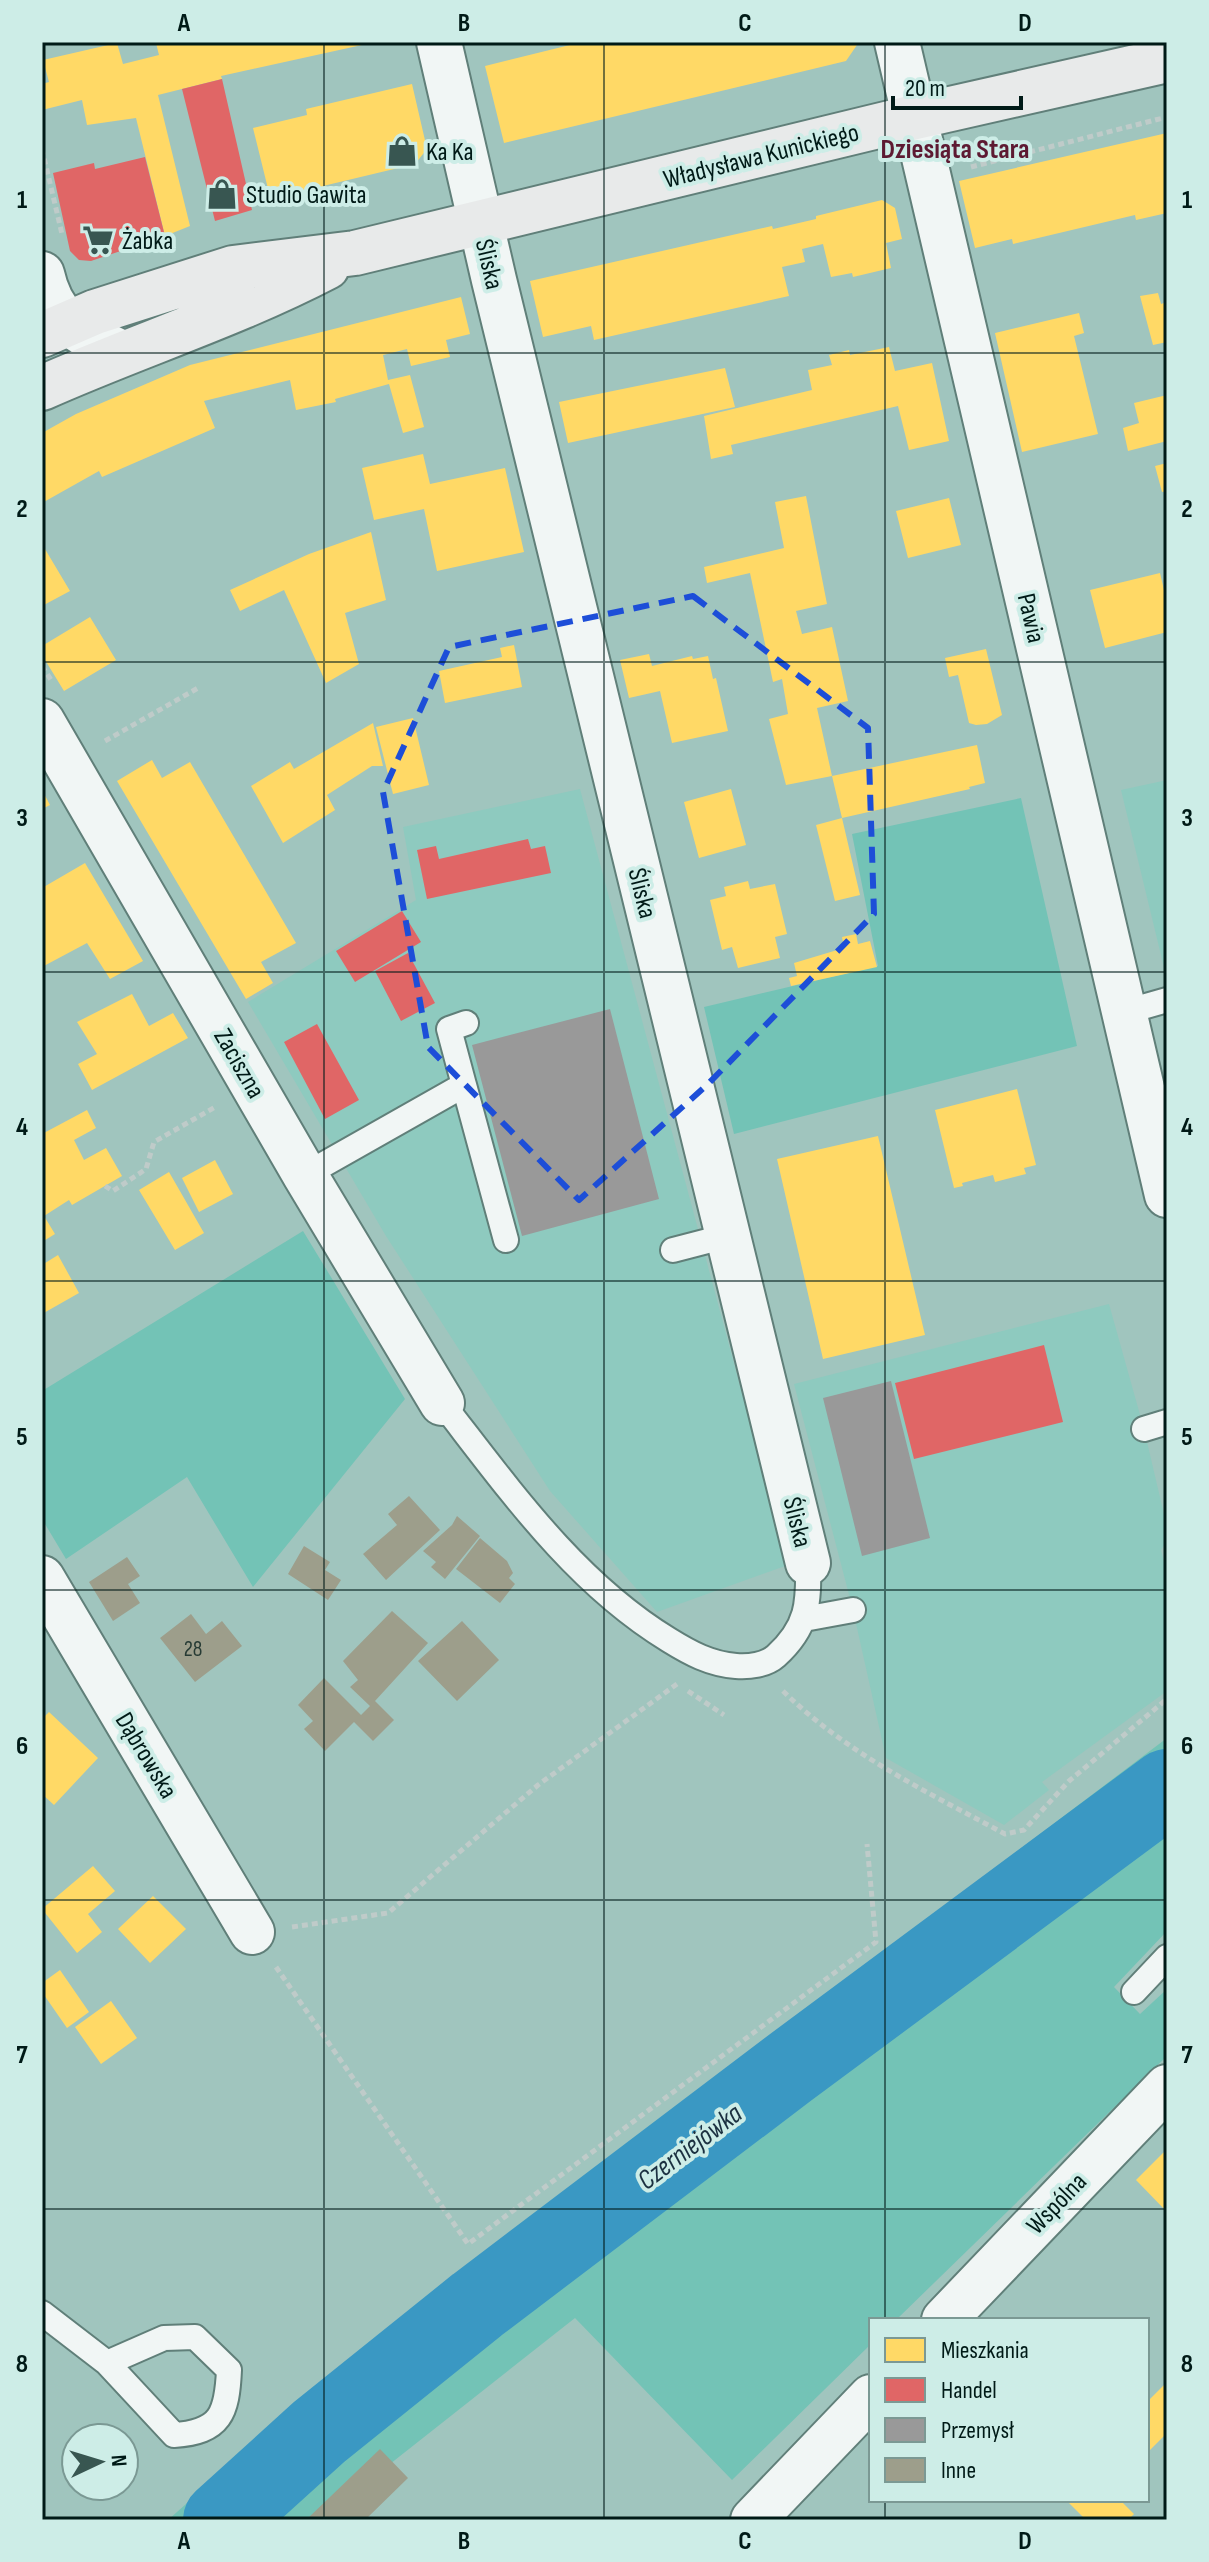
<svg xmlns="http://www.w3.org/2000/svg" width="1209" height="2562" viewBox="0 0 1209 2562" font-family="'Sofia Sans Condensed',sans-serif">
  <style>
    .built { fill: #8ecabf }
    .green { fill: #73c3b6 }
    .homes { fill: #ffd966 }
    .shops { fill: #e06666 }
    .industry { fill: #999 }
    .lines { fill: none; stroke-linecap: round; stroke-linejoin: round }
    .river { stroke: #3a98c3; stroke-width: 78 }
    .building { fill: #9d9e8b }
    .lane-casing { stroke: #607f79; stroke-width: 28 }
    .street-casing { stroke: #607f79; stroke-width: 48 }
    .secondary-casing { stroke: #607f79; stroke-width: 48 }
    .path { stroke: #bfcbc9; stroke-width: 5; stroke-dasharray: 6 4; stroke-linecap: butt }
    .lane { stroke: #f1f6f5; stroke-width: 24 }
    .street { stroke: #f1f6f5; stroke-width: 44 }
    .secondary { stroke: #e8eaea; stroke-width: 44 }
    .marked { fill: none; stroke: #1d4ed8; stroke-width: 6; stroke-dasharray: 16 10; stroke-linejoin: round }
    .grid { fill: none; stroke: #001a17; stroke-width: 2; stroke-opacity: 0.55 }
    .labels { text-anchor: middle; stroke-width: 8; stroke-linejoin: round; paint-order: stroke }
    .number-label { font-size: 22px; fill: #273b34 }
    .poi-label { font-size: 26px; fill: #001a17; stroke: #cdede7; text-anchor: start }
    .street-label { font-size: 26px; fill: #001a17; stroke: #cdede7 }
    .neighbourhood-label { font-size: 28px; font-weight: bold; fill: #5d1a32; stroke: #cdede7 }
    .water-label { font-size: 28px; font-style: italic; fill: #1b3040; stroke: #cdede7 }
    .neatline { fill: none; stroke: #001a17; stroke-width: 3 }
    .grid-label { font-size: 26px; text-anchor: middle; font-weight: bold; fill: #001a17 }
  </style>
  <rect width="100%" height="100%" fill="#a0c5be"/>
  <!-- built -->
  <path class="built" d="M1167,780V980L1121,790Z
    M580,789L788,1565L657,1612L550,1491L386,1236L248,1002L416,900L403,827Z
    M1109,1304L1144,1429L1167,1527V1540L1161,1550L1167,1575V1691L1042,1782L1049,1790L1004,1825L886,1758L853,1610L794,1384Z"/>
  <!-- green -->
  <path class="green" d="M1021,798L1077,1046L734,1134L704,1007L878,966L852,834Z
    M303,1231L405,1399L253,1587L187,1477L66,1559L42,1519V1391Z
    M1167,1738V1931L1114,1987L1140,2014L1167,1989V2056L896,2320H871V2344L732,2480L575,2318L319,2520H168L294,2408L502,2241Z"/>
  <!-- homes -->
  <path class="homes" d="M160,42H371V43L221,76L222,79L158,95L190,226L165,236L136,118L87,125L82,100L42,110V84L49,82L43,60L117,43L123,64L159,55L156,43Z
    M582,42H859L846,61L504,143L485,66Z
    M412,84L427,149L415,164L323,186L325,192L272,205L253,128L307,115L306,109Z
    M1167,133V213L1136,220L1135,215L1013,244L1012,239L975,248L959,181Z
    M882,200L895,208L902,239L886,243L891,268L853,277L852,273L831,277L823,244L802,249L805,262L782,267L789,296L594,340L591,326L543,337L530,281L772,226L773,229L816,219V216Z
    M1158,293L1161,304L1167,302V342L1153,345L1140,296Z
    M461,297L470,334L446,340L450,357L411,366L407,349L383,355L388,380L410,375L424,427L403,433L389,384L335,399L336,402L296,410L290,380L204,401L215,428L102,477L99,471L42,503V433L76,414L190,365Z
    M1079,313L1084,333L1074,336L1098,434L1022,452L995,333Z
    M889,347L895,371L932,363L949,441L909,450L898,406L731,445L733,454L711,459L704,416L812,390L808,370L832,365L829,355L849,350L850,355Z
    M725,368L735,407L568,443L559,402Z
    M1167,395V441L1128,451L1123,428L1139,423L1134,403Z
    M423,454L430,484L505,468L524,552L437,571L424,509L374,520L362,468Z
    M1167,463V491L1162,492L1155,466Z
    M806,496L827,604L796,611L802,634L832,627L848,701L817,708L832,776L786,785L769,719L788,714L782,679L773,682L750,573L707,583L704,567L784,548L775,502Z
    M949,498L961,545L908,558L896,511Z
    M371,532L386,600L345,613L359,664L326,683L284,590L240,611L230,590L309,554Z
    M42,544L70,591L42,606Z
    M1160,573L1167,603V632L1105,648L1090,590Z
    M90,617L116,660L64,691L42,655V646Z
    M514,645L522,687L445,703L439,671L502,657L500,648Z
    M986,649L1002,715L987,724L976,725L969,723L958,675L949,677L945,658Z
    M649,654L652,666L692,656L693,659L708,656L713,679L716,678L728,731L672,743L660,691L629,698L620,660Z
    M413,718L429,785L393,794L376,727Z
    M373,723L383,766H372L327,795L335,810L283,843L251,786L290,762L294,769Z
    M977,745L985,783L969,787L970,789L842,818L860,895L835,901L816,825L842,818L832,776Z
    M152,760L162,778L190,762L296,943L261,962L273,983L246,999L117,781Z
    M731,789L746,845L699,858L684,802Z
    M42,790L50,805L42,809Z
    M85,863L143,961L110,979L87,943L42,967V888Z
    M748,881L750,889L775,884L787,934L775,937L780,958L738,968L732,947L722,950L710,900L726,896L724,887Z
    M856,934L858,944L870,941L877,967L791,986L789,978L797,976L794,963L844,948L842,937Z
    M132,994L149,1026L173,1013L188,1038L92,1090L78,1064L97,1054L77,1022Z
    M1017,1089L1036,1165L1024,1168L1026,1174L995,1182L993,1175L962,1183L963,1186L954,1188L935,1110Z
    M87,1110L96,1128L74,1140L84,1160L106,1148L122,1176L72,1205L69,1200L44,1216L55,1234L42,1242V1134Z
    M878,1136L925,1335L823,1359L777,1159Z
    M215,1160L233,1194L199,1212L182,1178Z
    M169,1172L204,1233L175,1250L139,1190Z
    M58,1255L79,1293L42,1314V1265Z
    M49,1712L98,1758L54,1805L42,1794V1719Z
    M93,1866L115,1891L88,1914L102,1932L77,1953L42,1909Z
    M153,1896L186,1929L150,1963L118,1929Z
    M60,1970L89,2012L67,2028L42,1992V1983Z
    M111,2001L137,2038L101,2064L75,2027Z
    M1167,2149V2212L1136,2180Z
    M1167,2382V2433L1147,2453V2402Z
    M1066,2500H1120L1134,2514L1128,2520H1086Z"/>
  <!-- shops -->
  <path class="shops" d="M222,79L252,210L215,221L182,89Z
    M145,157L165,236L91,261L79,260L70,251L53,173L94,163L95,169Z
    M528,839L531,849L545,846L551,873L427,899L417,850L436,846L439,859Z
    M402,911L421,942L355,982L336,951Z
    M408,953L435,1003L401,1021L375,971Z
    M317,1024L359,1100L325,1119L284,1042Z
    M1044,1345L1063,1422L914,1459L895,1383Z"/>
  <!-- industry -->
  <path class="industry" d="M610,1009L659,1199L522,1236L472,1045Z
    M891,1381L930,1538L862,1556L823,1398Z"/>
  <g class="lines">
    <!-- river -->
    <path class="river" d="M222,2520L319,2432L477,2305L787,2070L1167,1788"/>
  </g>
  <!-- building -->
  <path class="building" d="M409,1496L440,1530L386,1580L363,1554L397,1525L388,1514Z
    M457,1516L480,1536L445,1579L431,1567L436,1562L423,1551L452,1525Z
    M480,1538L507,1561L513,1573L509,1578L515,1584L500,1603L456,1569Z
    M304,1546L330,1562L325,1570L341,1580L328,1600L288,1574Z
    M127,1557L140,1576L128,1584L140,1603L113,1621L89,1582Z
    M392,1611L428,1643L375,1701L394,1720L373,1741L354,1722L325,1751L304,1729L313,1721L298,1705L324,1678L361,1715L370,1706L350,1687L358,1680L343,1661Z
    M191,1614L206,1634L222,1621L242,1646L195,1682L160,1638Z
    M462,1621L499,1660L457,1701L418,1661Z
    M380,2449L408,2478L365,2520H306Z"/>
  <g class="lines">
    <defs>
      <path id="lane" d="M1125,1012L1167,1000
        M464,1085L449,1029L466,1023
        M305,1175L464,1085L506,1240
        M673,1250L727,1236
        M442,1403C509,1489 574,1582 669,1640C690,1653 710,1664 736,1666C749,1667 766,1665 776,1656C808,1627 809,1603 808,1563
        M1144,1429L1167,1422
        M804,1619L853,1610
        M1134,1992L1167,1957
        M42,2313L107,2363L174,2435C221,2432 227,2413 229,2370L195,2337L164,2338L107,2363"/>
      <path id="street" d="M439,42L494,280L808,1563
        M897,42L1167,1195
        M42,274C53,324 81,332 122,353
        M42,721L305,1175L442,1403
        M42,1578L252,1932
        M944,2320L1167,2087
        M753,2520L871,2397"/>
      <path id="secondary" d="M42,335L95,312L233,268L355,253L915,117L1167,60
        M42,388C136,346 235,315 327,267"/>
    </defs>
    <!-- lane casing -->
    <use href="#lane" class="lane-casing"/>
    <!-- street casing -->
    <use href="#street" class="street-casing"/>
    <!-- secondary casing -->
    <use href="#secondary" class="secondary-casing"/>
    <!-- path -->
    <path class="path" d="M42,149L62,234
      M971,167L1167,117
      M42,666L51,680
      M105,741L198,688
      M105,1186L113,1191L146,1169L154,1142L217,1106
      M688,1691L724,1715
      M783,1691C847,1754 927,1792 1005,1834L1024,1830L1069,1781L1167,1699
      M292,1927L388,1913L538,1785L677,1684
      M276,1967L468,2244L876,1942L867,1844"/>
    <!-- lane -->
    <use href="#lane" class="lane"/>
    <!-- street -->
    <use href="#street" class="street"/>
    <!-- secondary -->
    <use href="#secondary" class="secondary"/>
  </g>
  <!-- marked area -->
  <path class="marked" d="M693,596L868,728L874,914L708,1084L579,1200L428,1047L383,792L449,647Z"/>
  <!-- grid -->
  <path class="grid" d="M324,42V2520M604,42V2520M885,42V2320M42,353H1167M42,662H1167M42,972H1167M42,1281H1167M42,1590H1167M42,1900H1167M42,2209H1167M885,2500V2520"/>
  <!-- icons -->
  <defs>
    <symbol id="shop-bare" viewBox="-9 -9 18 18"><path d="M-5-2.5h2.3a2.7 3.5 0 0 1 5.4 0H5L5.5 6h-11ZM-1.5-2.5h3a1.5 2.3 0 0 0-3 0Z" fill="#385651" stroke="#cdede7" stroke-width="2.5" paint-order="stroke"/></symbol>
    <symbol id="supermarket-bare" viewBox="-9 -9 18 18"><path d="M-6-5.5h2.5l.6 2H6L4.5 2H-2.5L-4.4-4H-6ZM-1.5 3.2a1.3 1.3 0 1 0 .1 0ZM3 3.2a1.3 1.3 0 1 0 .1 0Z" fill="#385651" stroke="#cdede7" stroke-width="2.5" paint-order="stroke"/></symbol>
  </defs>
  <g fill-rule="evenodd">
    <use href="#shop-bare" x="380" y="129" width="44" height="44"/>
    <use href="#shop-bare" x="200" y="172" width="44" height="44"/>
    <use href="#supermarket-bare" x="76" y="218" width="44" height="44"/>
  </g>
  <g class="labels">
    <!-- number labels -->
    <g class="number-label">
      <text x="193" y="1656">28</text>
    </g>
    <!-- poi labels -->
    <g class="poi-label">
      <text x="426" y="160">Ka Ka</text>
      <text x="246" y="203">Studio Gawita</text>
      <text x="122" y="249">Żabka</text>
    </g>
    <!-- street labels -->
    <g class="street-label">
      <text transform="translate(761 155) rotate(-14)" y="9">Władysława Kunickiego</text>
      <text transform="translate(490 264) rotate(77)" y="9">Śliska</text>
      <text transform="translate(1032 618) rotate(77)" y="9">Pawia</text>
      <text transform="translate(643 893) rotate(76)" y="9">Śliska</text>
      <text transform="translate(240 1063) rotate(60)" y="9">Zaciszna</text>
      <text transform="translate(798 1522) rotate(76)" y="9">Śliska</text>
      <text transform="translate(147 1755) rotate(59)" y="9">Dąbrowska</text>
      <text transform="translate(1056 2203) rotate(-46)" y="9">Wspólna</text>
    </g>
    <!-- neighbourhood labels -->
    <g class="neighbourhood-label">
      <text x="955" y="158">Dziesiąta Stara</text>
    </g>
    <!-- water labels -->
    <g class="water-label">
      <text transform="translate(689 2146) rotate(-37)" y="10">Czerniejówka</text>
    </g>
  </g>
  <!-- border -->
  <rect width="1209" height="2562" fill="none" stroke="#cdede7" stroke-width="88"/>
  <!-- legend -->
  <rect x="869" y="2318" width="280" height="184" fill="#cdede7" stroke="#7b9994" stroke-width="2"/>
  <rect x="885" y="2338" width="40" height="24" fill="#ffd966" stroke="#7b9994" stroke-width="2"/>
  <text x="941" y="2358" font-size="24" fill="#001a17">Mieszkania</text>
  <rect x="885" y="2378" width="40" height="24" fill="#e06666" stroke="#7b9994" stroke-width="2"/>
  <text x="941" y="2398" font-size="24" fill="#001a17">Handel</text>
  <rect x="885" y="2418" width="40" height="24" fill="#999999" stroke="#7b9994" stroke-width="2"/>
  <text x="941" y="2438" font-size="24" fill="#001a17">Przemysł</text>
  <rect x="885" y="2458" width="40" height="24" fill="#9d9e8b" stroke="#7b9994" stroke-width="2"/>
  <text x="941" y="2478" font-size="24" fill="#001a17">Inne</text>
  <!-- north arrow -->
  <g transform="translate(100 2462) rotate(86)"><circle r="38" fill="#cdede7" stroke="#7b9994" stroke-width="2"/>
  <path d="M0-6L14 30L0 20L-14 30Z" fill="#385651"/>
  <text y="-12" font-size="22" font-weight="bold" text-anchor="middle" fill="#001a17">N</text>
  </g>
  <!-- scale -->
  <path d="M893 96v12h128v-12" fill="none" stroke="#001a17" stroke-width="4"/>
  <text x="905" y="96" font-size="24" fill="#001a17" stroke="#cdede7" stroke-width="6" paint-order="stroke">20 m</text>
  <rect x="44" y="44" width="1121" height="2474" class="neatline"/>
  <g class="grid-label">
    <text x="184" y="31">A</text>
    <text x="464" y="31">B</text>
    <text x="745" y="31">C</text>
    <text x="1025" y="31">D</text>
    <text x="22" y="208">1</text>
    <text x="1187" y="208">1</text>
    <text x="22" y="517">2</text>
    <text x="1187" y="517">2</text>
    <text x="22" y="826">3</text>
    <text x="1187" y="826">3</text>
    <text x="22" y="1135">4</text>
    <text x="1187" y="1135">4</text>
    <text x="22" y="1445">5</text>
    <text x="1187" y="1445">5</text>
    <text x="22" y="1754">6</text>
    <text x="1187" y="1754">6</text>
    <text x="22" y="2063">7</text>
    <text x="1187" y="2063">7</text>
    <text x="22" y="2372">8</text>
    <text x="1187" y="2372">8</text>
    <text x="184" y="2549">A</text>
    <text x="464" y="2549">B</text>
    <text x="745" y="2549">C</text>
    <text x="1025" y="2549">D</text>
  </g>
</svg>
